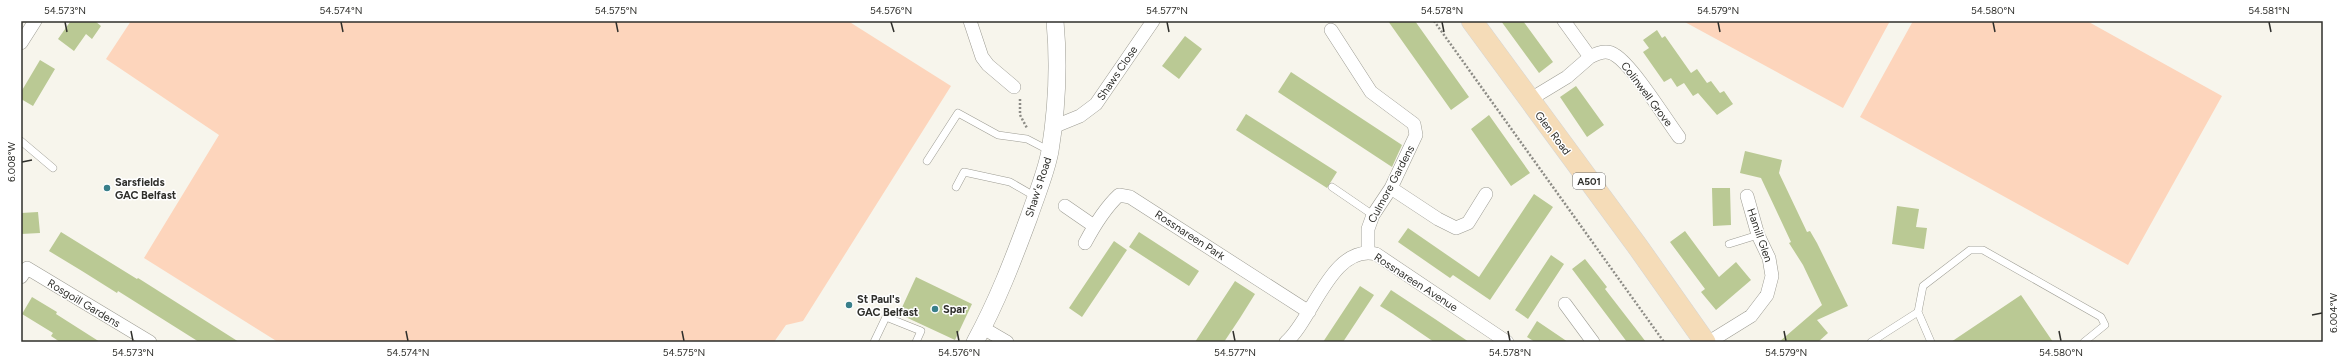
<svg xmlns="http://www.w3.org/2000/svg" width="2344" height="363" viewBox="0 0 2344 363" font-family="Figtree,sans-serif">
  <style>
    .green { fill: #fdd5bc }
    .building { fill: #bac994 }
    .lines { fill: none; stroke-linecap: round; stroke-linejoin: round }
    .service-casing { stroke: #9d9c93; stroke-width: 8 }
    .minor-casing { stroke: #9d9c93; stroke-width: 14 }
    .tertiary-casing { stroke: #9d9c93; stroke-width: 18 }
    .primary-casing { stroke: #d5d5d5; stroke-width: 22 }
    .path { stroke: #8d8c86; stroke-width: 2.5; stroke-dasharray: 2 2; stroke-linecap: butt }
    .service { stroke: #fff; stroke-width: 7 }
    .minor { stroke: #fff; stroke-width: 13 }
    .tertiary { stroke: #fff; stroke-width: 17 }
    .primary { stroke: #f5dcb8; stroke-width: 21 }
    .ticks { fill: none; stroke: #2f2f2b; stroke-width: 1.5 }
    .poi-dot { fill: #397f8a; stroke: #fff; stroke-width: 1.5 }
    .labels { text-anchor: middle; stroke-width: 3; stroke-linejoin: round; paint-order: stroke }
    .shield { fill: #fff; stroke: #6d6d6b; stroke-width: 1 }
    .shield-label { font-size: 10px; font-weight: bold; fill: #2f2f2b }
    .street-label { font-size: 11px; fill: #2f2f2b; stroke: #fff }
    .poi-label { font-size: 11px; font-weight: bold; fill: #2f2f2b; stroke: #fff; text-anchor: start }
    .neatline { fill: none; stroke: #2f2f2b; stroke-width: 1.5 }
    .ticks-label { font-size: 10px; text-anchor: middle; fill: #2f2f2b }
  </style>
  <rect width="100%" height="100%" fill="#f7f5ec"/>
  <!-- green -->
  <path class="green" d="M131,21H848L951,86L803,321L786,325L774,342H278L144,258L219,135L106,59Z
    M1683,21H1890L1843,108Z
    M1913,21H2087L2222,96L2128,265L1860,117Z"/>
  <!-- building -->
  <path class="building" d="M68,21H95L101,26L92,39L86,34L74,51L58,39L70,22Z
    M1388,21H1415L1469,97L1451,110Z
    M1501,21H1523L1553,62L1539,73Z
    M1657,30L1662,38L1665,36L1691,73L1697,69L1707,83L1711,81L1720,93L1724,91L1733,104L1717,115L1698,93L1693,96L1684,83L1677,87L1671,78L1664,82L1643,52L1649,48L1643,40Z
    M1185,36L1202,49L1179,79L1162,66Z
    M40,60L55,69L33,106L21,99V92Z
    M1291,72L1402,145L1392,167L1278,92Z
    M1576,86L1604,125L1587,137L1560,97Z
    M1246,114L1337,172L1327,188L1236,130Z
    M1489,115L1530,173L1511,186L1471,129Z
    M1745,151L1782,160L1779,173L1807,232L1810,231L1817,243L1848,306L1817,320L1828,333L1818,342H1779L1822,305L1803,265L1789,243L1791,242L1761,178L1740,173Z
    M1712,188H1730L1731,225L1713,226Z
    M1534,194L1553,207L1490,300L1453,275L1450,278L1398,242L1408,228L1479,277Z
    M1897,206L1919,209L1916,227L1927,228L1924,249L1892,244Z
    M38,212L40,233L21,234V213Z
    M1685,231L1719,277L1736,262L1751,280L1716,310L1701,292L1705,289L1670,242Z
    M61,232L137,279L138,278L239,342H199L118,291L117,293L82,271L49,251Z
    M1139,232L1199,271L1189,286L1129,247Z
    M1114,241L1127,250L1082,317L1069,308Z
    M1551,255L1564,264L1528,319L1515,310Z
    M1585,259L1607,287L1605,289L1646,342H1627L1572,269Z
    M916,277L972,304L955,340L899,314Z
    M1235,281L1255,294L1240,318L1224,342H1195Z
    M1360,286L1374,295L1343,342H1323Z
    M1391,290L1435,319L1469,342H1434L1393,314L1380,306Z
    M2021,295L2053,342H1951Z
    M32,297L57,312L56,314L100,342H60L51,336L53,333L22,314Z
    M1537,321L1568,342H1535L1527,337Z"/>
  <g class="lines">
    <defs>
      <path id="service" d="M21,141L53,168
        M927,161L958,113L998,135L1027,139L1050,151
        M956,187L964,172L1010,182L1036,197
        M1332,187L1373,215
        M1729,244L1758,235
        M874,342L886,317L921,331L916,342
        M1871,342L1918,312
        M1931,342L1918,312L1923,286L1970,250H1983L2101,317L2105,325L2084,342"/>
      <path id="minor" d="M970,21L982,57L988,65L1014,87
        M1331,30L1371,92L1414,124L1416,135L1391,188L1373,215L1368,229V252
        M21,43L35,21
        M1590,57C1598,53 1607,49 1615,55C1633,66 1665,118 1679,137
        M1529,100L1567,77L1590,57L1564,21
        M1053,127L1080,116L1096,104L1153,21
        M1391,188L1438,219L1456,228L1468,223L1486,194
        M1065,206L1094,226
        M1085,243C1094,226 1105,208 1119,195L1130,197L1309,312
        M21,277L27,268L150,342
        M1565,304L1593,342
        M983,328L1007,342
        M1286,342C1312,321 1332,243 1376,254L1507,342
        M1709,342L1751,316L1767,295L1772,276L1769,258L1758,235L1747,196"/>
      <path id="tertiary" d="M975,342C997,302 1013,260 1029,217C1036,196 1046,173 1050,151C1057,108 1059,64 1055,21"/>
      <path id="primary" d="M1472,21L1638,247L1705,342"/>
    </defs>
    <!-- service casing -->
    <use href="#service" class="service-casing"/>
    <!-- minor casing -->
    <use href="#minor" class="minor-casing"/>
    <!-- tertiary casing -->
    <use href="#tertiary" class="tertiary-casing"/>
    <!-- primary casing -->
    <use href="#primary" class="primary-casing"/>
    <!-- path -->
    <path class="path" d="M1434,21L1664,342
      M1020,99V115L1027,128"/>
    <!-- service -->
    <use href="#service" class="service"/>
    <!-- minor -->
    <use href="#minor" class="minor"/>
    <!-- tertiary -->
    <use href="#tertiary" class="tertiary"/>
    <!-- primary -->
    <use href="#primary" class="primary"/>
  </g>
  <!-- ticks -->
  <path class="ticks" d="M65,22L67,32M341,22L343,32M616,22L618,32M891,22L894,32M1167,22L1169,32M1442,22L1444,32M1718,22L1720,32M1993,22L1995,32M2269,22L2271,32M22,162L32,160M2312,315L2322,313M131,331L133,341M406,331L408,341M682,331L684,341M957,331L959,341M1233,331L1235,341M1508,331L1510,341M1784,331L1786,341M2059,331L2061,341"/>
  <!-- markers -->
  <g class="poi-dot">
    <circle cx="107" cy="188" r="4"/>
    <circle cx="849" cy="305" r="4"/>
    <circle cx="935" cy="309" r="4"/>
  </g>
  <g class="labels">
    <!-- shield labels -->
    <rect class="shield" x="1573" y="173" width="32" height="16" rx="3"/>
    <g class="shield-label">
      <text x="1589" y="185">A501</text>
    </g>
    <!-- street labels -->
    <g class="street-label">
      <text transform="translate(1117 73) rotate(-56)" y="4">Shaws Close</text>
      <text transform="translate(1647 94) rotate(53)" y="4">Colinwell Grove</text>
      <text transform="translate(1553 133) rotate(53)" y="4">Glen Road</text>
      <text transform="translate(1391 184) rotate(-62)" y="4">Culmore Gardens</text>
      <text transform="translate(1038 187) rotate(-72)" y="4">Shaw's Road</text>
      <text transform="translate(1190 235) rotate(33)" y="4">Rossnareen Park</text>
      <text transform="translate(1760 235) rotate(71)" y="4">Hamill Glen</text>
      <text transform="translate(1416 282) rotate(33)" y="4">Rossnareen Avenue</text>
      <text transform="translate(84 303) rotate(31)" y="4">Rosgoill Gardens</text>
    </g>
    <!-- poi labels -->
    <g class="poi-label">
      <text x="115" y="186">Sarsfields<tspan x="115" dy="13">GAC Belfast</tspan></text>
      <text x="857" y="303">St Paul's<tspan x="857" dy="13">GAC Belfast</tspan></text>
      <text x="943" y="313">Spar</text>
    </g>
  </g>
  <!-- border -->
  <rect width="2344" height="363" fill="none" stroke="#ffffff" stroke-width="44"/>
  <rect x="22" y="22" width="2300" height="319" class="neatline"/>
  <g class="ticks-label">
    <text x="65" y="14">54.573°N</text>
    <text x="341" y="14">54.574°N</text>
    <text x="616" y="14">54.575°N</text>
    <text x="891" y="14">54.576°N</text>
    <text x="1167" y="14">54.577°N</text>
    <text x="1442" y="14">54.578°N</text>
    <text x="1718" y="14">54.579°N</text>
    <text x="1993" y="14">54.580°N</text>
    <text x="2269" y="14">54.581°N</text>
    <text transform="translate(11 162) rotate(-90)" y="4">6.008°W</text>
    <text transform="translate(2333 313) rotate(-90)" y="4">6.004°W</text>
    <text x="133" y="356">54.573°N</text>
    <text x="408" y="356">54.574°N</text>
    <text x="684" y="356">54.575°N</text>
    <text x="959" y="356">54.576°N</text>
    <text x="1235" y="356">54.577°N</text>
    <text x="1510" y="356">54.578°N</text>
    <text x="1786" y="356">54.579°N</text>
    <text x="2061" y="356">54.580°N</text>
  </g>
</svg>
